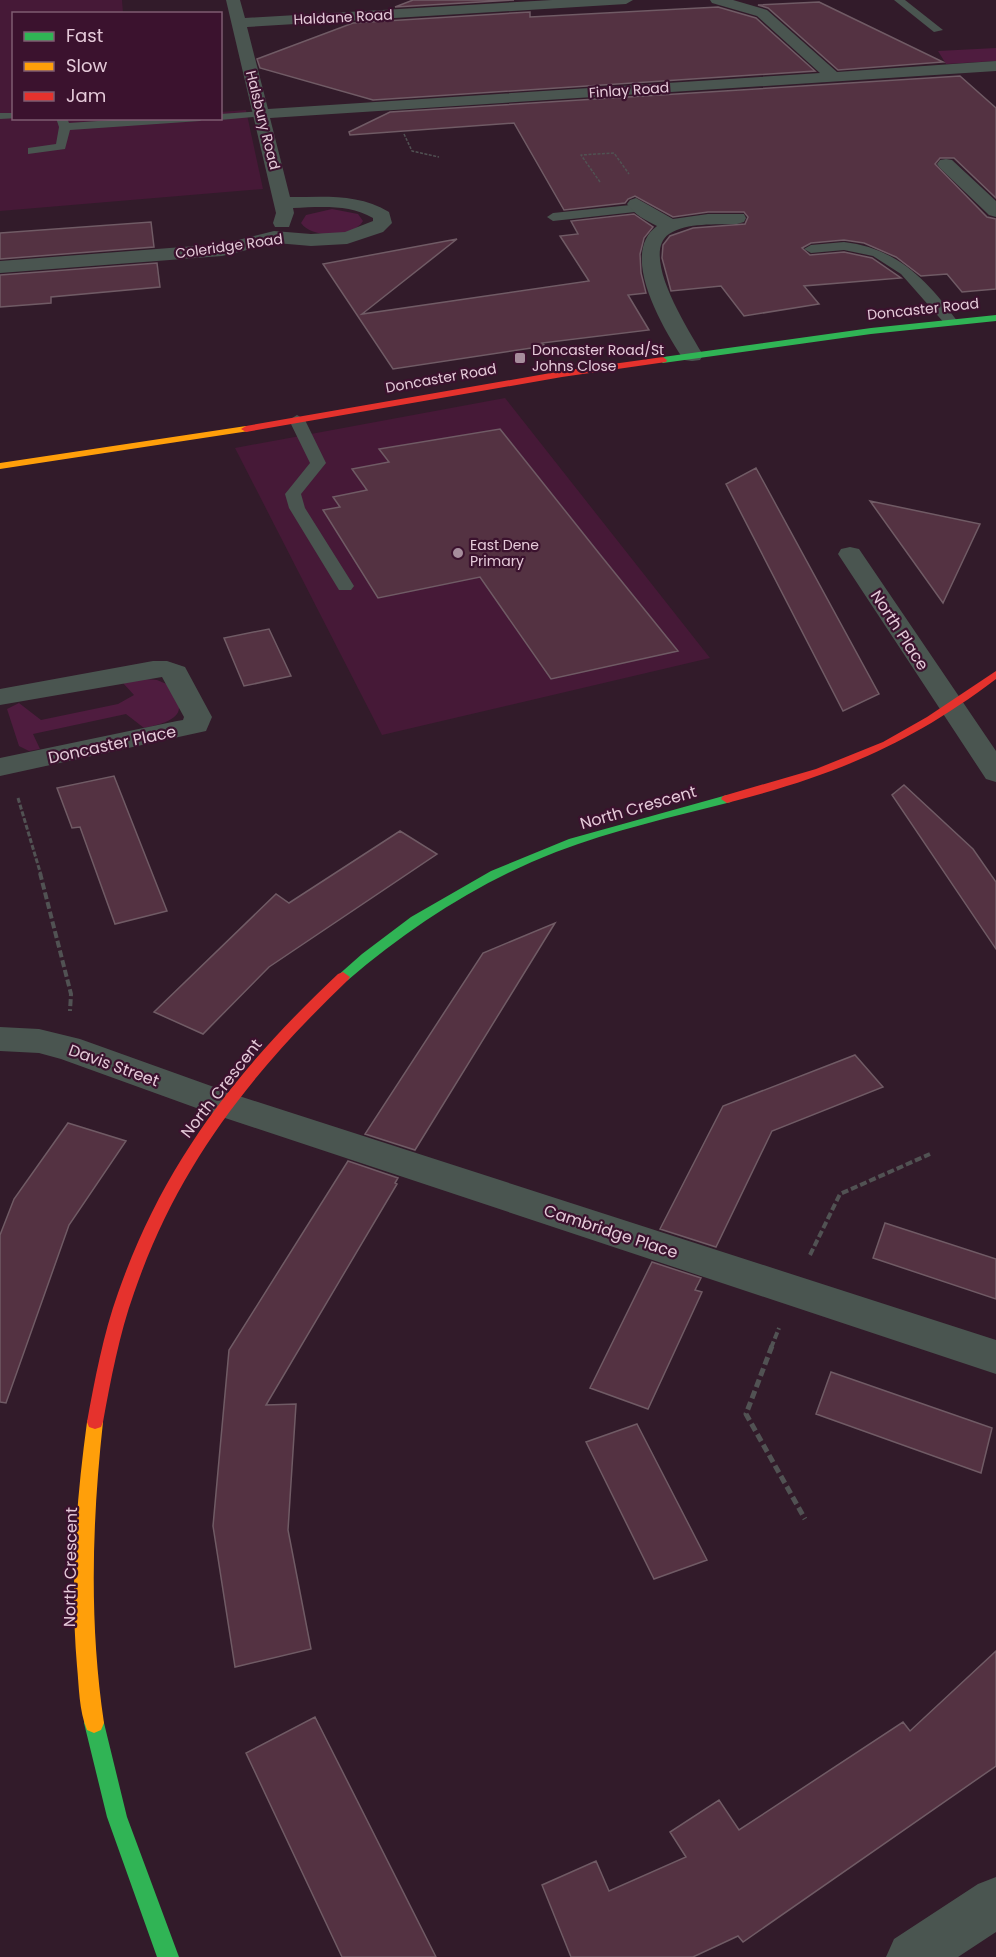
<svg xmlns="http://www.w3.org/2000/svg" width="996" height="1957" viewBox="0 0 996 1957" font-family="Poppins,sans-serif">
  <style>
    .built { fill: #461937 }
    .green { fill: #4f1c3f }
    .building { fill: #543242; stroke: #705b65; stroke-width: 1.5 }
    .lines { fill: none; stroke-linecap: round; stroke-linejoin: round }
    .path-far3 { stroke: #515253; stroke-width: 1.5; stroke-dasharray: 3 1.5; stroke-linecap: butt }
    .path-far2 { stroke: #515253; stroke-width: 3; stroke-dasharray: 5 2; stroke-linecap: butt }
    .path-far1 { stroke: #515253; stroke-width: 4; stroke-dasharray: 7 3; stroke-linecap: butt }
    .path { stroke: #515253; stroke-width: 5; stroke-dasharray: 8 4; stroke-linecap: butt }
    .lane { fill: #4a5550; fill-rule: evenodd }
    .street { fill: #4a5550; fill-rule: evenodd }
    .fast { fill: #30b455; fill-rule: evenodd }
    .slow { fill: #ff9f0a; fill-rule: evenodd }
    .jam { fill: #e5322d; fill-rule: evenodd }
    .poi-dot { fill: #a68d9c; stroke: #3b122e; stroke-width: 2 }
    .labels { text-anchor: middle; stroke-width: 4.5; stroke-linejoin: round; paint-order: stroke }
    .far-street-label { font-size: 14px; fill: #e5cad9; stroke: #3b122e }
    .far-poi-label { font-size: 14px; fill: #e5cad9; stroke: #3b122e; text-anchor: start }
    .street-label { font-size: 16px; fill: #e5cad9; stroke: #3b122e }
  </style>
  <rect width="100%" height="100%" fill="#321b2a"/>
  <!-- built -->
  <path class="built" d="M0,0H122L123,13L14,14V118H220L221,112L246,110L263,189L0,211Z
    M505,398L710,658L382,735L235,448Z"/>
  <!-- green -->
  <path class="green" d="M996,48V61L946,64L938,51Z
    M332,209L358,214L363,221C353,238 312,239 301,223L306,215Z
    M145,679L157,680L169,685C171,691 178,700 179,707C180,721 154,726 144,728L126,714L33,734L40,749L29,751L19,746L7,709L19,703L41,720L118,704L134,695L123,683Z"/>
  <!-- building -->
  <path class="building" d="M413,0H514L395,7Z
    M819,2L943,62L838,70L768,8L758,5Z
    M718,7L756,18L815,71L373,100L260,68L257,59L353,23L530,12V17Z
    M960,76L996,108V198L954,158H940L935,164L987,217L996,219V289L962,292L947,274L921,276L896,257L864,243L844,240L811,243L802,248L810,255L844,252L872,258L901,278L804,286L819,304L744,316L721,286L671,291L662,258L663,245L670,236L693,228L745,224L748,217L744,212H708L673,217L635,196L628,199L625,203L564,210L514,123L350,135L349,132L390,112Z
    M634,214L653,227L644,238L640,254L641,273L646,293L628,295L649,330L542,343L545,346L393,369L323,264L457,239L362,314L589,281L560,236L578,234L571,221Z
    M151,222L154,247L0,259V233Z
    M157,263L160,287L51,297V303L0,307V275Z
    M500,429L602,557L678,651L551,679L480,577L378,598L323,510L340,507L333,497L367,490L352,469L389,462L379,449Z
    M756,468L879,694L843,711L726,484Z
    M870,501L980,524L943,603Z
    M269,629L291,676L244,686L224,638Z
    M114,776L167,911L115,924L80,827L72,828L57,788Z
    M904,785L973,849L996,882V949L892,795Z
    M400,831L437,854L269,967L203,1034L154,1012L276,894L289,903Z
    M555,923L415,1150L365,1134L483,953Z
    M855,1055L883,1087L772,1131L716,1247L660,1229L723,1106Z
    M68,1123L126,1141L69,1225L6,1403L0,1402V1235L14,1199Z
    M348,1161L398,1178L395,1183L397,1184L266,1405L296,1404L288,1530L311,1649L235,1667L213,1526L229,1350Z
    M885,1223L996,1259V1299L873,1258Z
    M652,1262L701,1278L695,1290L702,1292L648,1409L590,1388Z
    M831,1372L992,1428L981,1473L816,1414Z
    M637,1424L707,1560L654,1579L586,1442Z
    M996,1651V1766L743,1942L738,1936L693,1957H571L542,1885L596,1861L609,1891L686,1857L670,1832L719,1800L739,1830L903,1722L910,1731Z
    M315,1717L436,1957H342L246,1753Z"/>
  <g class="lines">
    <!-- path-far3 -->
    <path class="path-far3" d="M404,134L412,151L439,157
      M600,182L581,155L614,153L629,174"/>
    <!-- path-far2 -->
    <path class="path-far2" d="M18,798L41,875"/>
    <!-- path-far1 -->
    <path class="path-far1" d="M40,873L71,994L70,1011
      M810,1255L840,1194L930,1154
      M771,1348L779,1328"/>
    <!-- path -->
    <path class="path" d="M772,1346L746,1414L805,1519"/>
    <!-- lane -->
    <path class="lane" d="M894,0H905L943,30L934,32Z
      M262,111L266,112V116L220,120L215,118H220V114Z
      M0,113H14V118H18L0,119Z
      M56,118H67L69,123L141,118H205L200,121L70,130L65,149L28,154V148L56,144L59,127Z
      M640,204L644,205L646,208L644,211L553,221L547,217L553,213Z
      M844,242C897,248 928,281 958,322L956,325H946L901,274L873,256L844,250L811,253L804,249L811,245Z
      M297,415L305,420L326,463L301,494L305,508L354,586L351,590H339L289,508L285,494L310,463L289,420Z"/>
    <!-- street -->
    <path class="street" d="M226,0H240L245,18L552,0H633L626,4L247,27L268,109L820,73L757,16L712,3L710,0H733L767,10L837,72L996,61V71L270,118L290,197C324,197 358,193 389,212L392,223L383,232L347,244L311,246L276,243L222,256L0,273V261L222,244L274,231L311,234L345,232L373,221V218C349,204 320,207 293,208L294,213L289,227H275L273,223L276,213Z
      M946,159L952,160L996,201V217L989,215L940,168L937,164L940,160Z
      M636,198L673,219L708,214H744L746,218L744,222L737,224C716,225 687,222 669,234C639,255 690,332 703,355L700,360L692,361L684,360C664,330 618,254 657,226C645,220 635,215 627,204L630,200Z
      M850,547L859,549L996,751V782L986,779L838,554L841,549Z
      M153,661H167L185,667L212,717L206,731L0,776V758L177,721L183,720L184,717L162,677L0,705V689Z
      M0,1027L39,1029L80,1039L239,1096L996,1340V1374L213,1114L61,1059L39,1053L0,1051Z
      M996,1877V1932L958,1957H886L894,1939L978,1884Z"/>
    <!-- fast -->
    <path class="fast" d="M996,315V321L871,334L663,363L659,360L663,357L871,328Z
      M727,795L733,799L731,802C673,817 613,830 556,852C479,882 410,927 348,980L343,982L336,977L362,954L411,917L491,871L569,839Z
      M94,1713L101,1716L104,1723L127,1817L179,1957H157L107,1817L84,1723L87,1716Z"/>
    <!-- slow -->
    <path class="slow" d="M246,426L251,429L249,431L0,469V463Z
      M95,1415L101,1417L103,1422C92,1523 89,1622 104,1723L101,1730L94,1733L87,1730C79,1711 79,1686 77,1666C70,1584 76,1503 87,1422L89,1417Z"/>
    <!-- jam -->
    <path class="jam" d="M663,357L667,360L666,362L562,377L246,432L241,429L246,426L562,371Z
      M996,671V679C909,745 832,776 727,803L721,799L723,796L816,769L883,742L927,717Z
      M343,972L350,977L348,980C251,1073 178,1165 134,1293C119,1335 111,1379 103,1422L101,1427L95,1429L89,1427L87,1422C95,1379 103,1335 118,1293C164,1162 238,1068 338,974Z"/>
  </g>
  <!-- markers -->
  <g class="poi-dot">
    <rect x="514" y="352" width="12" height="12" rx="3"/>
    <circle cx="458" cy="553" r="6"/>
  </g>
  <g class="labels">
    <!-- far-street labels -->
    <g class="far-street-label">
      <text transform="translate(343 17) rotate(-3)" y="5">Haldane Road</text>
      <text transform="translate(629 90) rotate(-4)" y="5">Finlay Road</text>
      <text transform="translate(263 120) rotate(76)" y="5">Halsbury Road</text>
      <text transform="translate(229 246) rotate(-8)" y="5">Coleridge Road</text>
      <text transform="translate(923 309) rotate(-6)" y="5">Doncaster Road</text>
      <text transform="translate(441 378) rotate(-10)" y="5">Doncaster Road</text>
    </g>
    <!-- far-poi labels -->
    <g class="far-poi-label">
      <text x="532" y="355">Doncaster Road/St<tspan x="532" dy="16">Johns Close</tspan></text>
      <text x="470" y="550">East Dene<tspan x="470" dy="16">Primary</tspan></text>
    </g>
    <!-- street labels -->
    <g class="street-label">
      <text transform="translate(900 630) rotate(57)" y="6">North Place</text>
      <text transform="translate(112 744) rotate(-12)" y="6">Doncaster Place</text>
      <text transform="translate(638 807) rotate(-16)" y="6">North Crescent</text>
      <text transform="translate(114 1065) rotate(20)" y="6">Davis Street</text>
      <text transform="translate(221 1088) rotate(-52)" y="6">North Crescent</text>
      <text transform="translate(611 1231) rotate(18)" y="6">Cambridge Place</text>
      <text transform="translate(70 1567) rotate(-89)" y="6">North Crescent</text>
    </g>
  </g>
  <!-- legend -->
  <rect x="12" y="12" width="210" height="108" fill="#3b122e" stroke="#7f5c72" stroke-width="1.5"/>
  <rect x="24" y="32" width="30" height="9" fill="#30b455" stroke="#7f5c72" stroke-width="1.5"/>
  <text x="66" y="42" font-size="18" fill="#e5cad9">Fast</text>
  <rect x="24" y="62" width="30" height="9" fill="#ff9f0a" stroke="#7f5c72" stroke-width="1.5"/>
  <text x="66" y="72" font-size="18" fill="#e5cad9">Slow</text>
  <rect x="24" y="92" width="30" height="9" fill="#e5322d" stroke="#7f5c72" stroke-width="1.5"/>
  <text x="66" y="102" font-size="18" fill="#e5cad9">Jam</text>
</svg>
